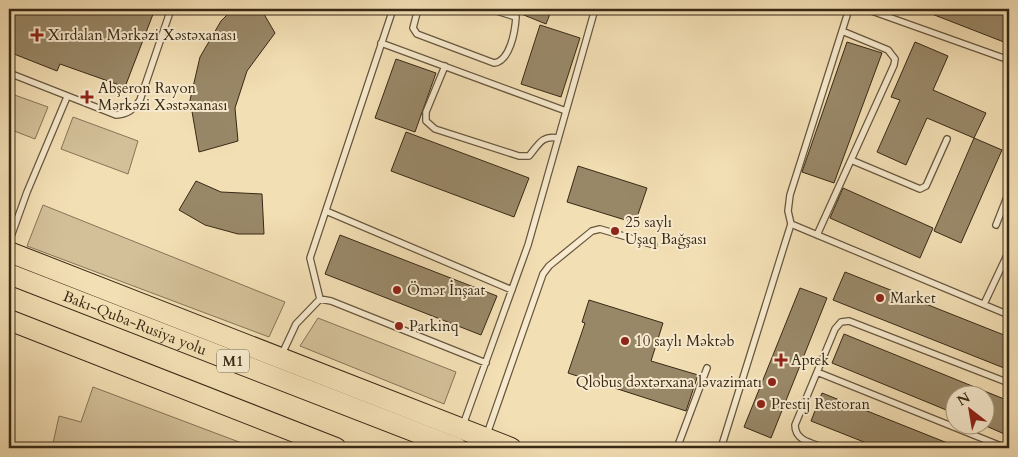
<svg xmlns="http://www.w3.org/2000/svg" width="1018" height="457" viewBox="0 0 1018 457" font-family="Cardo,serif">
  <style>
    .green { fill: #d3c099; stroke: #867457 }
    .building { fill: #998868; stroke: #382915 }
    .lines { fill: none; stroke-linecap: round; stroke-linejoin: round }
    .service-casing { stroke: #67563d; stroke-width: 8 }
    .trunk-casing { stroke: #382915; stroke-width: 22 }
    .service { stroke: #f7eace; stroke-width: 5.5 }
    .trunk { stroke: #f3dfb4; stroke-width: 20 }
    .poi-dot { fill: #8f2418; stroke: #f7eace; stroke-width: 2 }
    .labels { text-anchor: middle; stroke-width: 4; stroke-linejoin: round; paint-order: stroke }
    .shield { fill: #f7eace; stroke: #71634c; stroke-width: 1 }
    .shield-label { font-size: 14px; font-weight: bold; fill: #382915 }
    .poi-label { font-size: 15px; fill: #382915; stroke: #f7eace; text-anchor: start }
    .street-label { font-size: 15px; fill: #382915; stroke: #f7eace }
  </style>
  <rect width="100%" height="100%" fill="#f3dfb4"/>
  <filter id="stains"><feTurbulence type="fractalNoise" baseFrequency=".004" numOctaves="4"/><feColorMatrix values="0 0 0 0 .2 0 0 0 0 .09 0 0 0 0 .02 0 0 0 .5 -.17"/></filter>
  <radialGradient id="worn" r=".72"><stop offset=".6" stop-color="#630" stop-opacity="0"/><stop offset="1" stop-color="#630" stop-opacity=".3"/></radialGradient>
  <!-- green -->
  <path class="green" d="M9,93L48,107L35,139L9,129Z
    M73,117L138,141L128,174L61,149Z
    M43,205L285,302L269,337L27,246Z
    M318,318L456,372L444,404L300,346Z
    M93,387L255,448H52L59,416L81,422Z"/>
  <!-- building -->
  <path class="building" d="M9,9H155L125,87L60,64L57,71L9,52Z
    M233,9H261L275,33L247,71L235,108L238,141L199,152L190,100L200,57L221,21Z
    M509,9H552L546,24Z
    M919,9H1002L1009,12V44Z
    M540,25L580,38L561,97L521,84Z
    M847,42L882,53L834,183L802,172Z
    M915,42L948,56L933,90L986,113L974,138L927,118L906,165L877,152L900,100L891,97Z
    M396,59L436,73L415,132L375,118Z
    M406,132L529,178L514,217L391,171Z
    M974,138L1002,150L961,243L934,231Z
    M578,166L647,188L635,223L567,202Z
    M196,181L221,192L262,194L264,234H238L205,225L179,210Z
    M843,188L933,228L920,258L830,218Z
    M340,235L497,296L481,335L325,274Z
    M845,272L1009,337V370L833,300Z
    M800,288L827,298L771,438L744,427Z
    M589,300L663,323L651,361L698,375L686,411L568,373L585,323L582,322Z
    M844,334L1009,401V436L986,426V394H956V414L832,363Z
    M822,393L960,448H879L811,421Z"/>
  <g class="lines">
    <defs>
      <path id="service" d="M418,9L413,28L417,34L494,63C510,61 515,32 516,17L490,9
        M849,9L790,195L788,211L791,224L1009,315
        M866,9L1009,60
        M381,43L566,111
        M445,66L426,112V121L435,129L519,156H529C539,144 542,135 558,138
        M9,73L116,115C128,114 133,110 140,100L171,9
        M851,160L920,189L926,186L947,139
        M326,211L512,290
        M996,225L1009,192
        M817,235L894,65L895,59L888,50L842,31
        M9,242L27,192L67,97
        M320,299L310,258L393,9
        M984,304L1009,251
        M282,354L296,324L320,299L331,301L486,363
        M817,372L1006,448
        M463,425L528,245L595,9
        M487,434L543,274L549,266L592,231L600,229L654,245
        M677,448L707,368
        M721,448L791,224
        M825,448C812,443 795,441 795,425L835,329L841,322L849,321L1009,383"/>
      <g id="trunk">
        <path d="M9,252L511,448"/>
        <path id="s1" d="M9,274L457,448"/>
        <path d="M9,320L336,448"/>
      </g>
    </defs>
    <!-- service casing -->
    <use href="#service" class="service-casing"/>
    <!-- trunk casing -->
    <use href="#trunk" class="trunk-casing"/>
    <!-- service -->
    <use href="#service" class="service"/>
    <!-- trunk -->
    <use href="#trunk" class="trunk"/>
  </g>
  <!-- markers -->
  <g class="poi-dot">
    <path d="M34.5 27.5h5v5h5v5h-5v5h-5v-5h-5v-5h5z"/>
    <path d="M84.5 89.5h5v5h5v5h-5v5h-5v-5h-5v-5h5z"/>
    <circle cx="615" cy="231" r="5"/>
    <circle cx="397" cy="290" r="5"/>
    <circle cx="880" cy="298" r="5"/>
    <circle cx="399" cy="326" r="5"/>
    <circle cx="625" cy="341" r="5"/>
    <path d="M778.5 352.5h5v5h5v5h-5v5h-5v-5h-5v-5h5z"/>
    <circle cx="772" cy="382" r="5"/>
    <circle cx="761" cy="404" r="5"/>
  </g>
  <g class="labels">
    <!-- shield labels -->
    <rect class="shield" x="217" y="349.5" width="32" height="23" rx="4"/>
    <g class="shield-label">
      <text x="233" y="366">M1</text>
    </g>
    <!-- poi labels -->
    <g class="poi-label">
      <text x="48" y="40">Xırdalan Mərkəzi Xəstəxanası</text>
      <text x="98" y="93">Abşeron Rayon<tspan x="98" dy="17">Mərkəzi Xəstəxanası</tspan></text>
      <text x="625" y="227">25 saylı<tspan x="625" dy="17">Uşaq Bağşası</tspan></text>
      <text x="407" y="295">Ömər İnşaat</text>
      <text x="890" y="303">Market</text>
      <text x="409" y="331">Parkinq</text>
      <text x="635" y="346">10 saylı Məktəb</text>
      <text x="791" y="365">Aptek</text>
      <text x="762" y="387" text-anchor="end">Qlobus dəxtərxana ləvazimatı</text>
      <text x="771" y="409">Prestij Restoran</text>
    </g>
    <!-- street labels -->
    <g class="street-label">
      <text dy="5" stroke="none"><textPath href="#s1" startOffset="135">Bakı-Quba-Rusiya yolu</textPath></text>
    </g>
  </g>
  <!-- margin -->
  <rect width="1018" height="457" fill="none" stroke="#f3dfb4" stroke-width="30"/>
  <rect x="10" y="10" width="998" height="437" fill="none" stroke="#382915" stroke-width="2.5"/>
  <rect x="15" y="15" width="988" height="427" fill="none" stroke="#382915"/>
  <!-- north arrow -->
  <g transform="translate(970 410) rotate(329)"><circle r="24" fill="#f7eace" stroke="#ab9d84"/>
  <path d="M0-4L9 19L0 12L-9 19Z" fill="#8f2418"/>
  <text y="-8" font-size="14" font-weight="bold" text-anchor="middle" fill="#382915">N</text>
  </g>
  <rect width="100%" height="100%" filter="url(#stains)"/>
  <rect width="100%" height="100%" fill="url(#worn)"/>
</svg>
